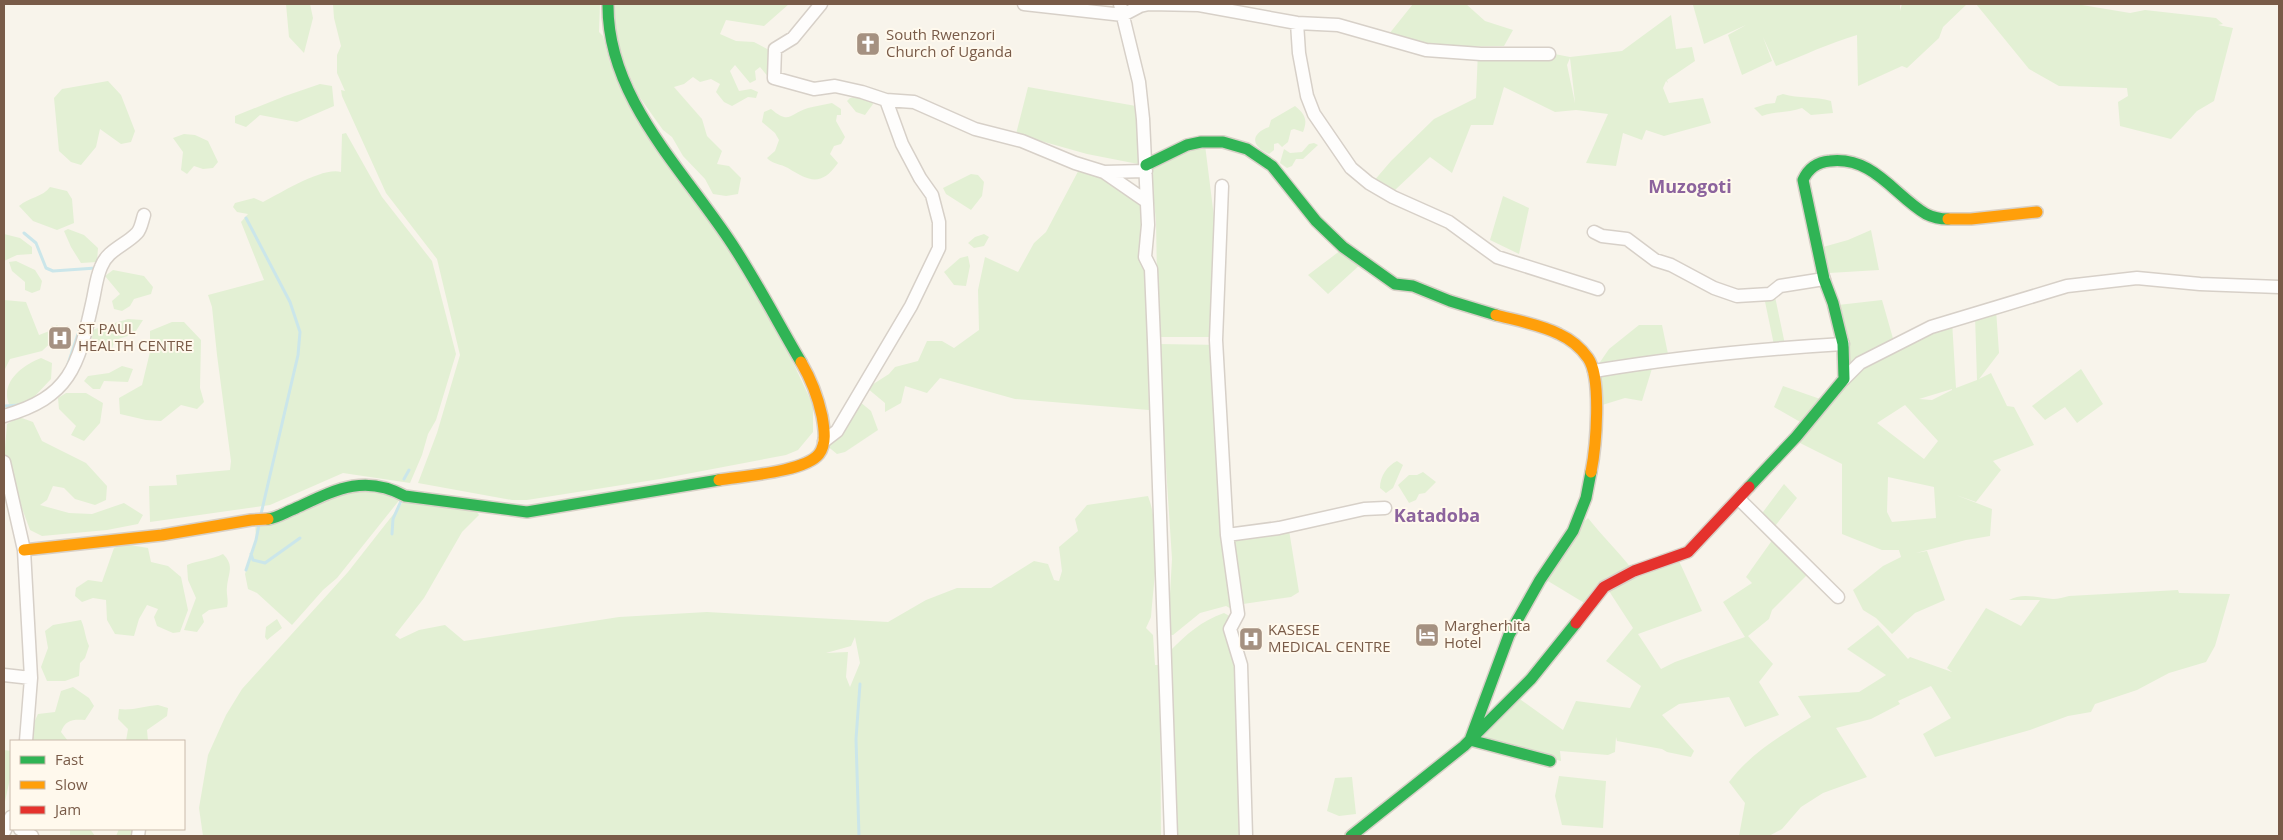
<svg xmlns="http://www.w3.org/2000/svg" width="2283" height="840" viewBox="0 0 2283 840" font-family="'Open Sans',sans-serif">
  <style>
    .green { fill: #e3f0d4; fill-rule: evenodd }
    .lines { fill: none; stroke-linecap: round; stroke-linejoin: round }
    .stream { stroke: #cbe6ea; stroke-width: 3 }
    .street-casing { stroke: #d7d0c8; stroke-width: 15 }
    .fast-casing { stroke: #d8d0c7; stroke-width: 14 }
    .slow-casing { stroke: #d8d0c7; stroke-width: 14 }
    .jam-casing { stroke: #d8d0c7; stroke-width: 14 }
    .street { stroke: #fefdfc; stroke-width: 12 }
    .fast { stroke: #30b455; stroke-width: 11 }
    .slow { stroke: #ff9f0a; stroke-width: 11 }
    .jam { stroke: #e5322d; stroke-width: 11 }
    .labels { text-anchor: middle; stroke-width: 4; stroke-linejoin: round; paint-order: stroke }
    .poi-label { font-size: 15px; fill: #795b48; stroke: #fff9ed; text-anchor: start }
    .quarter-label { font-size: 18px; font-weight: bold; fill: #8c639d; stroke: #fff9ed }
  </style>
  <rect width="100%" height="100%" fill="#f8f4eb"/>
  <!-- green -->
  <path class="green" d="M286,4H310L313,18L304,53L289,37Z
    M333,4H600L599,32L603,36L610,63L758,288L813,405V432L798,450L786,455L660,479L527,500H512L418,483L437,433L460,355L437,259L386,193L342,96L341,90L345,91L337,73V55L341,46L334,18Z
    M612,4H789L764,26L726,20L720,34L736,41L754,42L771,51L770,79L760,67L755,71L756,80L750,83L735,65L730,71L739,91L751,89L758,92L756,98L748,97L732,106L724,102L716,92L720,84L711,79L700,82L693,77L684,84L674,87L702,119L707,136L722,151L717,164L729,166L741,178L738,194L726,196L713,194L705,179L683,156L672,137L663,130L638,95L619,51Z
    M1413,4H1466L1485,21L1513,30L1504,46L1454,47L1428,44L1389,34Z
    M1695,4H1900V11L1902,4H1967L1943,27L1939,38L1907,68L1902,66L1858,86L1857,35C1829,43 1803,56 1776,66L1763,37L1772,61L1742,75L1728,35L1746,25L1704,44L1693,5Z
    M1976,4H2076L2130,13L2145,10L2216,18L2223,24L2218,25L2233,28L2214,101L2197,111L2171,139L2120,126L2118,102L2128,96L2127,88L2059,86L2029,69Z
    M1671,15L1676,49L1692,47L1695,61L1667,80L1668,83L1666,81L1663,88L1669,103L1703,98L1711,123L1664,136L1646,130L1642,140L1623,133L1616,166L1586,163L1608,114L1576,110L1555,112L1504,87L1493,125H1471L1452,173L1430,157L1395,190L1373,182L1391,161L1434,119L1476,98L1478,51L1544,52L1570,57L1622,51ZM1570,58L1575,102V103L1567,65Z
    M108,81L121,95L135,131L131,142L121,144L100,129L96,147L81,165L71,162L59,151L54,98L62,89Z
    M320,84L332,86L334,106L297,122L260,115L246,127L235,123V116L285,96Z
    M1028,87L1136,106L1138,164L1087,154L1016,134Z
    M1783,94C1799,99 1815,96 1831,101L1833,113L1811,115L1802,108C1789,113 1776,111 1762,116L1754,108L1766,104L1775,103L1777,96Z
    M859,96L869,97L873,104L865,115L856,112L847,101L850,98Z
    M832,103L841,109V115H837L836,121L845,137L841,144L834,146L830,154L838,163C821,187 809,181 788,168C781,164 772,164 767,158L775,151L779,140L775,133L762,122L764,112L771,109C790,125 789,114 808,108C815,106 824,105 832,103Z
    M1295,106C1305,114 1308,120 1303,132L1294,129L1291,130L1288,142L1282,147L1278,143L1274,144V150L1269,154C1251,146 1250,134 1269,127L1271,120Z
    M346,133L382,197L432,261L456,354L436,420L428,434L422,455L410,483L343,473L270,505L150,522L149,486L177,485L176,475L230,470L231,461L217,355L212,307L208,295L264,280L241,222L248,214L237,212L233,207L235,203L254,198L263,202C281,193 322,167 341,172L342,134Z
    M184,134L195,135L208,141L218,162L213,168L203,169L194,166L187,174L181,170L183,152L173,138Z
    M1204,137L1224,297L1223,337H1158L1156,221L1150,165Z
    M1314,143L1318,145L1303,159H1296L1292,166L1287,168L1280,163L1284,149L1290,153L1302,152L1309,144Z
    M1083,162L1113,177L1145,209L1149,410L1015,399L940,378L927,393L905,386L901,403L885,412V403L867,388L889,374L895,367L918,361L927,341H942L954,348L979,330L978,290L985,257L1018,272L1034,243L1046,232Z
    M971,174L978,175L984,182L982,196L971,210L946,194L943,188Z
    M50,187L67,191L72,199L74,223L57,230L33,221L19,206C29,197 43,197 50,187Z
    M1503,196L1529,208L1519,254L1490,240Z
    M68,229L84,235L98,248L97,262L81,263L71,247L64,231Z
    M1871,230L1879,270L1829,273L1823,247L1848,240Z
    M4,234L20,238L32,247V254L17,255L4,261Z
    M984,234L989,237L984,246L974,248L968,243L975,237Z
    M1345,247L1362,263L1328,294L1308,275Z
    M968,256L970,266L966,286L954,285L944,272L960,258Z
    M16,261L35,270L42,281L40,290L32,293L25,290V282L12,271L9,262Z
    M113,270L144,276L153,287L151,294L134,299L130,306L122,311L114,309L112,301L120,294L105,276Z
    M1773,287L1787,354L1774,345L1763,292Z
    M4,300L26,302L39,335L52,330L57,325L62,332L42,351L10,359L4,371Z
    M1882,300L1894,342L1848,374L1838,305Z
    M1996,309L1999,353L1979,379L1991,373L2007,406L2014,407L2034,445L1993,461L2001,470L1976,502L1956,495L1992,509L1990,536L1966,540L1916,553L1927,551L1945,600L1915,613L1892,634L1876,618L1863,610L1853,590L1883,566L1901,557L1899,550H1882L1842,534V464L1796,441L1858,367L1952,321L1956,388L1977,380L1975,315ZM1952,390L1932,400L1919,399L1952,389ZM1905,405L1938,441L1924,459L1877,423ZM1888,477L1934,487L1936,518L1892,522L1887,512Z
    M128,319L143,320L134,334L115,340L112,348L99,350L89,333L95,329Z
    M172,322H184L201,340L200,388L204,402L197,409L181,405L161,421L146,420L120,414L119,398L142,385L150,352V331Z
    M1639,325H1662L1668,354L1654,355L1596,368L1609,349Z
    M1158,344L1223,345L1234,537L1289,530L1299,592L1291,597L1243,604L1245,616L1226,606L1200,613L1173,635H1170L1168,628L1172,559Z
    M41,358L52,363L51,379L35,396L39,406L36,412H30L9,404C0,382 23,365 41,358Z
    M1654,362L1642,401L1625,398L1599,406L1597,373Z
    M122,366L133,369L128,382L104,381L100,389H93L84,381L88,376L109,373Z
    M2081,369L2103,404L2077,423L2065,407L2045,420L2032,406Z
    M1783,386L1823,400L1802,423L1774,407Z
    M66,393H86L103,403L100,423L84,441L71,435L76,426L59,409L58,398Z
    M854,397L871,411L878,430L845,452L837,454L826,445Z
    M19,417L33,422L42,441L86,463L107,486L106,500L95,505L75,499L64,488L53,486L47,500L40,505L69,513L92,514L124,503L143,515L138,524L107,530L42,536L30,530L4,460L7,424Z
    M1397,461L1403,465L1393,488L1386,493L1380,488C1380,476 1387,466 1397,461Z
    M1423,472L1436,482L1425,493L1419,494L1416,500L1409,503L1398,485L1409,475H1417Z
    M1784,484L1797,498L1772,530L1760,516Z
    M333,487L405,493L337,578L323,590L292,625L257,593L248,589L245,574L256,540L255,518Z
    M1148,496C1162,533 1154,578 1151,617L1146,628L1153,635L1155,665H1160L1161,836H203L199,808L208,755L226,715L242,689L348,572L403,502L473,506L479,515L462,532L424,598L395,635L400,639L419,630L445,625L464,641L619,617L707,612L888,622L926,600L957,588H991L1034,561L1048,564L1054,580L1059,581L1062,571L1059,547L1078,531L1075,519L1087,505ZM855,637L860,663L850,687L846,677L848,652L826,653L851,646Z
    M1588,518C1602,536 1618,551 1632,569C1606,576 1597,578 1586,604L1543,578L1571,533Z
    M1773,539L1809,573L1772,610L1769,619L1748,636L1773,664L1759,682L1779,715L1745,727L1729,697L1679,704L1662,715L1694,751L1691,757L1667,752L1662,749L1617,741L1616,737L1615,752L1608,755L1560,751L1561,761L1475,738L1517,697L1563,730L1576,701L1630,708L1641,686L1606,661L1633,628L1607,588L1679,561L1702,611L1638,634L1661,669L1675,662L1745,637L1723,602L1752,583L1746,577Z
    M124,544L148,548L151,562L168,566L181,577L188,610L180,632L173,633L157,626L154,617L158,609L147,605L139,619L134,636L115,634L107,620L106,600L93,598L82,602L75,596L76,588L88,580L102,582L114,548Z
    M223,554C235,566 228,573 227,587C226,595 229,600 227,607L209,610L202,615L204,622L197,632L184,630L196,598L188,580L187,565C199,560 211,560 223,554Z
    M2178,590L2179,593L2230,594L2215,646L2206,662L2169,673L2137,690L2095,704L2091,712L2068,716L2030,730L1935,757L1923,734L1951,718L1931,686L1898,701L1900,704L1871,719L1836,728L1867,777L1823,793L1801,807L1782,829L1769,836H1739L1745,803L1729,782C1753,751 1779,737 1811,717L1798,696L1859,692L1886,675L1847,649L1878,625L1908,659L1910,657L1952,672L1947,668L1986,608L2021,626L2040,600H2009C2022,592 2039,598 2053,599C2058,599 2064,597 2069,596Z
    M1224,613L1235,619L1238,631L1243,836H1176L1170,651C1187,634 1201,621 1224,613Z
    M277,619L282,628L267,640L265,637L266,627Z
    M81,620C85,629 85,637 89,646L85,658L80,663L79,676L65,681H47L41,667L48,648L45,631L53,625Z
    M73,687L89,698L94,706L85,720C73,719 65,720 61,732L68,741H31V729L38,714L55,712L61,691Z
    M158,705L168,708L167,716L147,730L148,741H126L128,729L118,719L119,709C131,711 145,706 158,705Z
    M4,750L11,751V774L4,806Z
    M1559,776L1606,781L1603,828L1562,825L1555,796Z
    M1352,777L1356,814L1339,816L1327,811L1335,778Z
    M70,829H90L95,836H70Z
    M119,829H134L133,836H116Z"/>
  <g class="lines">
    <!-- stream -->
    <path class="stream" d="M246,218L290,302L300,332L298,355L261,514
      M24,233L36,243L46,268L53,271L96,268
      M68,364L81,325
      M5,406L19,405
      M404,479L409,470
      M392,534L393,519L401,501
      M251,554L253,560L265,563L300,538
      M246,570L256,540L259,525
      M859,836L856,739L860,684"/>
    <defs>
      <path id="street" d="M821,4L793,38L775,49L774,78L814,89L835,86L862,92L886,100L914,102L975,129L1022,141L1075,163L1104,172L1146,201
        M1024,4L1123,15L1140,6L1149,4L1199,5L1297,23L1338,25L1426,50L1481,54H1549
        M1120,4L1139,82L1143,119L1148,225L1145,257L1151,269L1154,341L1171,836
        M1297,23L1299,53L1307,96L1314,114L1351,168L1369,183L1393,197L1449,222L1497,257L1598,289
        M1104,172L1146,171
        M1222,186L1216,340L1227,535L1238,614L1230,629L1241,665L1246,836
        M1594,232L1602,236L1627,239L1655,260L1671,265L1714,288L1737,296L1770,294L1780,286L1824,279
        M1594,371C1677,357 1760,349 1843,344
        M1844,379L1860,363L1931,327L2067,286L2137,278L2200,284L2279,287
        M4,416C70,397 78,367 92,304C95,292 96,278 101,267C107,250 126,245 137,233C141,229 142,221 144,215
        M824,441L837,431L911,306L939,248V222L932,195L920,178L902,144L886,100
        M4,462L24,550L31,678L26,741
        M1739,499L1838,597
        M1227,535L1279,528L1364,509L1385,508
        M4,675L31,678
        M20,829L32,836
        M4,832L11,817
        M138,836L139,829"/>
      <path id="fast" d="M608,4C607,98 683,169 732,244C757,282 778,323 801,362
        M1146,165L1187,145L1201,142H1223L1247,149L1272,166L1316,221L1343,247L1395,284L1413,286L1450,301L1496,315
        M1749,487L1796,437L1844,379L1843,344L1833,303L1824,279L1803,180C1808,169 1817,162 1830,161C1873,156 1894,195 1926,214C1932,217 1941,219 1948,219
        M268,519C277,518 286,512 294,509C333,491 363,473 405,496L527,512L719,480
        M1550,761L1470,740L1509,635L1540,580L1573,531L1586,498L1591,472
        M1351,836L1464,746L1531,679L1576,623"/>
      <path id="slow" d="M1948,219H1971L2037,212
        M1496,315C1515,320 1542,325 1559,334C1570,339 1581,348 1588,358C1602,378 1596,447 1591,472
        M719,480C742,476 805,472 819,454C827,443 824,428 822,416C818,397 811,379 801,362
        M24,550L162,535L251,520L268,519"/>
      <path id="jam" d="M1576,623L1604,587L1634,571L1688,552L1749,487"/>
    </defs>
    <!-- street casing -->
    <use href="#street" class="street-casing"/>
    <!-- fast casing -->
    <use href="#fast" class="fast-casing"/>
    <!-- slow casing -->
    <use href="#slow" class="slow-casing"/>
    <!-- jam casing -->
    <use href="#jam" class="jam-casing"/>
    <!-- street -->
    <use href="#street" class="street"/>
    <!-- fast -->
    <use href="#fast" class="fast"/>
    <!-- slow -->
    <use href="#slow" class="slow"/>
    <!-- jam -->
    <use href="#jam" class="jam"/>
  </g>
  <!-- icons -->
  <defs>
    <symbol id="church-square" viewBox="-11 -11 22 22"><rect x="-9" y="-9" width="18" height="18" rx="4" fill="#a59181" stroke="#fff9ed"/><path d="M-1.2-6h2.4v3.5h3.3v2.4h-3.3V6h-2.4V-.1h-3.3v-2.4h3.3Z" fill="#fff"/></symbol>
    <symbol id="hospital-square" viewBox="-11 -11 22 22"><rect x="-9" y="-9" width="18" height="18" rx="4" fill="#a59181" stroke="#fff9ed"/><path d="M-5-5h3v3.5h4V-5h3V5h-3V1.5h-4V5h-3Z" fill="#fff"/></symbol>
    <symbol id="hotel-square" viewBox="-11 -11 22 22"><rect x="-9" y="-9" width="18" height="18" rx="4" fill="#a59181" stroke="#fff9ed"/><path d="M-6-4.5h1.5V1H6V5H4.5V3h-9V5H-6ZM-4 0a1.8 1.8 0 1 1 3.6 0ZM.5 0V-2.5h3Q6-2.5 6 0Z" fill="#fff"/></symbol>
  </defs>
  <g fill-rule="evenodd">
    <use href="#church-square" x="854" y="30" width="28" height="28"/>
    <use href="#hospital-square" x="46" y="324" width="28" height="28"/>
    <use href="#hotel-square" x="1413" y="621" width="28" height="28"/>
    <use href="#hospital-square" x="1237" y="625" width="28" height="28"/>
  </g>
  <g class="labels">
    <!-- poi labels -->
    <g class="poi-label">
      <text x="886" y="40">South Rwenzori<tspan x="886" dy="17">Church of Uganda</tspan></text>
      <text x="78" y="334">ST PAUL<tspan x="78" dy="17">HEALTH CENTRE</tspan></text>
      <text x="1444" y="631">Margherhita<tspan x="1444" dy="17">Hotel</tspan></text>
      <text x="1268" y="635">KASESE<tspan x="1268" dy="17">MEDICAL CENTRE</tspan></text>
    </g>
    <!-- quarter labels -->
    <g class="quarter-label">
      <text x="1690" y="193">Muzogoti</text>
      <text x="1437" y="522">Katadoba</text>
    </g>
  </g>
  <!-- border -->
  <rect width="2283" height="840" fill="none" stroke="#795b48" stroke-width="10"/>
  <!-- legend -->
  <rect x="10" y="740" width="175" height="90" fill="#fff9ed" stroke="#c9baab"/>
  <rect x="20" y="756" width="25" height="8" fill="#30b455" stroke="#c9baab"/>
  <text x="55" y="765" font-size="15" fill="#795b48">Fast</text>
  <rect x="20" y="781" width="25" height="8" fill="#ff9f0a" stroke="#c9baab"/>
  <text x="55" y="790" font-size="15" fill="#795b48">Slow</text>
  <rect x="20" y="806" width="25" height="8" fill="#e5322d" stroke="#c9baab"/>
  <text x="55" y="815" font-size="15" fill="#795b48">Jam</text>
</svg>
